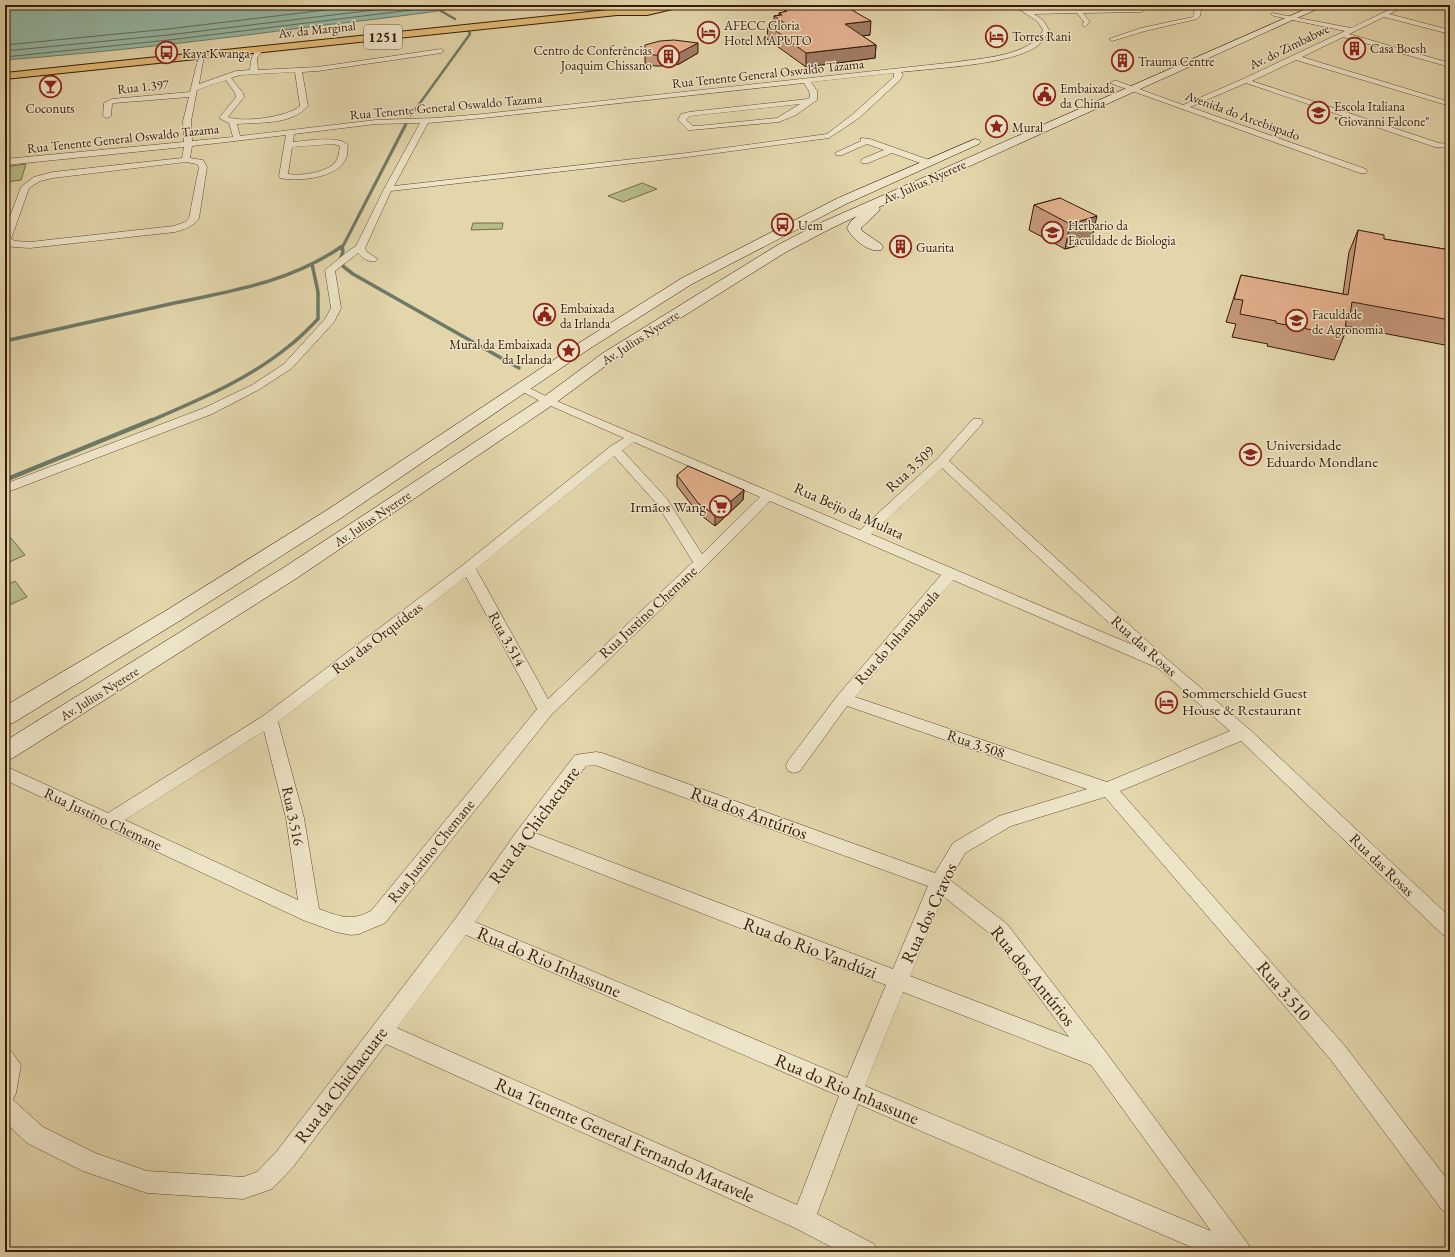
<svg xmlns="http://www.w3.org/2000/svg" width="1455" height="1257" viewBox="0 0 1455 1257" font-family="'EB Garamond',serif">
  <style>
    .green { fill: #b6bd87; stroke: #766c47 }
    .water { fill: #95b9a7; stroke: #6f7967 }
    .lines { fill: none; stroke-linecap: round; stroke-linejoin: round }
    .shore { stroke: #666a57; stroke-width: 1 }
    .stream-far3 { stroke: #6f7967; stroke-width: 2.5 }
    .stream-far2 { stroke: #6f7967; stroke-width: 3 }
    .stream-far1 { stroke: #6f7967; stroke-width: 3.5 }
    .stream { stroke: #6f7967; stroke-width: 4.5 }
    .minor-casing { stroke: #614930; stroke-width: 1 }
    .secondary-casing { stroke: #361a07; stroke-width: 1 }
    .primary-casing { stroke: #361a07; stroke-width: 2 }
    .minor { fill: #ede4c8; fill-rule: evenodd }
    .secondary { fill: #ede4c8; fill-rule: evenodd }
    .primary { fill: #e2bb76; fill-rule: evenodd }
    .wall { fill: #c3987a; stroke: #361a07 }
    .shaded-wall { fill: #9f7c63; stroke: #361a07 }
    .building { fill: #e3b18e; stroke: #361a07 }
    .labels { text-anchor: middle; stroke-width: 3; stroke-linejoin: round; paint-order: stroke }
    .far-poi-label { font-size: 13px; fill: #361a07; stroke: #ede4c8; text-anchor: start }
    .far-street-label { font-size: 13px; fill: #361a07; stroke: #ede4c8 }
    .shield { fill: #ede4c8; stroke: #6d5741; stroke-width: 1 }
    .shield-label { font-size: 14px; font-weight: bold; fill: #361a07 }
    .poi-label { font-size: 15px; fill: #361a07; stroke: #ede4c8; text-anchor: start }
    .street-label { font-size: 15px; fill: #361a07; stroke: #ede4c8 }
    .near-street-label { font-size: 18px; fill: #361a07; stroke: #ede4c8 }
  </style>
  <rect width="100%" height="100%" fill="#e3d6ab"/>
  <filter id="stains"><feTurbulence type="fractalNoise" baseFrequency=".005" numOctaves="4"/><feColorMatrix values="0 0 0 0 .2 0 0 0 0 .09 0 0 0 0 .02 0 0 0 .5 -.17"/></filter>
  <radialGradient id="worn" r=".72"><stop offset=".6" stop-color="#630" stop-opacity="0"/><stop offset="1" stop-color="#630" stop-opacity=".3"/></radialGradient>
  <!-- green -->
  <path class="green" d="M26,164L21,180L5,182V167Z
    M642,183L657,189L623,202L608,196Z
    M473,223H503L502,229L471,230Z
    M10,537L25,555L5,564V539Z
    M15,581L27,597L5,607V586Z"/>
  <!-- water -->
  <path class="water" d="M5,5H475C422,14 369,20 316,26C212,40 109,52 5,60Z"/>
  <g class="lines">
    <!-- shore -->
    <path class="shore" d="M5,45L168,29L367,5
      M5,51L168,35L415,5
      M5,57L169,40L452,5"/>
    <!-- stream-far3 -->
    <path class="stream-far3" d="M441,11L455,19
      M415,110L470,34L468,29"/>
    <!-- stream-far2 -->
    <path class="stream-far2" d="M411,115L415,109
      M339,248L342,246
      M342,248L406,124"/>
    <!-- stream-far1 -->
    <path class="stream-far1" d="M342,247L343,251L340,261L344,267L353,274L519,368
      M5,341C60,329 115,316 170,304C231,291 288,283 341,247
      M150,421C198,400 248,380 289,346C300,338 309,328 318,319V292L312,264"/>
    <!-- stream -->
    <path class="stream" d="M5,480L152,420"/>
    <defs>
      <path id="minor" d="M1013,5H1020L1028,10L1141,8L1144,10L1141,12L1083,13L1090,22L1085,27L1082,25L1084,22L1077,13L1034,14L1043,20L1049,30C1046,37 1043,42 1036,47C1008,65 936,68 901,72L903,75L900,80L859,118L829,138L687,157L391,191L365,248L367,252L378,259L376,261C370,263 362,258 358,253L335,271L341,308L334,322L292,368L260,389L212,414L5,493V484L204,408L252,385L284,364L325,319L331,308L325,270L347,252L356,246L384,189L420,123L376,124L294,134L293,142C306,141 339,135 348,145C347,150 348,156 345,160C337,178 297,182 280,178L279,176L286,135L192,146L190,158L203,160L207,167L199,218C193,227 185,229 175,232L30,248L13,247L5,243V230L21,187L34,177L53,172L182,158L184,147L5,165V159L184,142L183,121L189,97L114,103L112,104L111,116L107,118L103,116L104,103L112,99L190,92L199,55L204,56L199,84L236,71L250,70C251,61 251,53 260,48L263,50L257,58L258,70L318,67L441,49L444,51L441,53L318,71L302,72L308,106C292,125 260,122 237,124L240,136L376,120L436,118L483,114L956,62C982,58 1031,56 1043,30L1038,22ZM295,72L300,106C288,117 243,123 228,117L244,97L243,93L231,78L240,75ZM894,73V77L853,114L827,134L687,153L394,186L428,123L483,118L804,83L809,91L810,97L808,99L689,112L681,114L678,120L688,130H691L779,122L796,115L817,100V91L811,82ZM226,80L235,93L236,97L219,118L229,123L233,137L192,141L191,121L197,90ZM800,104L777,118L698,126H693L686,120L690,116ZM334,144L340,146C339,151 339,157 336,161C328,173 300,176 288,174L292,147ZM186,162L197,164L199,167L189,218L185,222L174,226L30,242L15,241L11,239L29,188L40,181L53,178Z
        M1196,5H1202L1200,16L1197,19L1145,31L1112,41L1109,39L1141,28L1193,17Z
        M1399,5H1407L1389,14L1450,30V34L1384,17L1349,34L1450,63V67L1343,37L1302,57L1450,102V106L1296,60L1252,81L1439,143L1450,144V148L1435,147L1246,83L1190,107L1366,169L1367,171L1366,173H1360L1110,83L1114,81H1117L1183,105L1243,79L1345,31L1274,16L1271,14L1272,13L1351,28Z
        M861,138L870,139L932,161L933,163L929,166L926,165L892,153L868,163H862L861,161L862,159L884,150L867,144L842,155H836L835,153L861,141Z
        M523,385L552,399L860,530L938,458L973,419H981L983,422L981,425L949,461L1168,660L1249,729L1450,917V937L1443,935L1241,741L1120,791L1345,1046L1450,1183V1214L1442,1210L1331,1060L1105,797L1011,826L965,853L950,880L1007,924L1105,1051L1248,1244L1252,1252H1203L858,1104L817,1214L874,1244L878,1252H841L795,1228L386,1044L293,1167L272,1189L243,1199L147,1193L83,1171L27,1143L5,1122V1049L12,1052L21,1065L16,1093L13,1100L43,1127L95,1153L147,1171L243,1177L257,1172L277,1151L455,919L517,831L575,755L596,752L602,753L935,873L953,843L999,816L1087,789L847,706L800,771L794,773L788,771L786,766L788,761L838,695L941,575L770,501L706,566L552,714L385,923L359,934L351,935L336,932L303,920L109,829L102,827L101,825L5,780V766L108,813L263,716L463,565L611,446L624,438L544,403L519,390L517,388L519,386ZM634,442L760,497L702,554L667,499L622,450ZM614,456L657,504L693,562L548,699L476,569ZM942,468L1133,645L871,534ZM466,577L537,709L371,911C350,922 339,916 319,909L304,818L278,722ZM953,580L1158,668L1230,731L1107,782L855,697ZM264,731L286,818L298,900L125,820ZM595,765L928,886L893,969L535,833L586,766ZM527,845L886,985L847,1078L475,922ZM943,896L993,936L1069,1037L910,976ZM466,935L839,1096L797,1205L397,1028ZM903,992L1091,1065L1211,1231L865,1086Z"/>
      <path id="secondary" d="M1315,5H1326L879,207L880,209L878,212L861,228L862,231L881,244L883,247L881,250C869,253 852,239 847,228L851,221L857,216L828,230L786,252L615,359L554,404L297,578L13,758L5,761V741L283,568L542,398L603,353L776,246L818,224Z
        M975,139L979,140L981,142L979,144L846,204L692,284L589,349L341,518L181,620L13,723L5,725V706L167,610L327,510L579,343L682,278L838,198Z"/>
      <path id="primary" d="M666,5H682L681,7L647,15H617L5,79V73L617,9H647Z"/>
    </defs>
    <!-- minor casing -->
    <use href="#minor" class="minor-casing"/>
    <!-- secondary casing -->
    <use href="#secondary" class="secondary-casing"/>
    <!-- primary casing -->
    <use href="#primary" class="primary-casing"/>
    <!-- minor -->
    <use href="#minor" class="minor"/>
    <!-- secondary -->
    <use href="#secondary" class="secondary"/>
    <!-- primary -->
    <use href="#primary" class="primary"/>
  </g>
  <!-- wall -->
  <path class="wall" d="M785,9L870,35L862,36L876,45L875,58L806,67L767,39L768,25H774V16L779,15V13L785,12Z
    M645,53H698L679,64L667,66H655L645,63Z
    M1060,198L1091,242L1065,249L1029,230L1034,205Z
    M1358,230L1384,239L1450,250V346L1346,326L1344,336L1334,360L1267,346L1268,344L1232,337L1236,324L1226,322L1241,275L1343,294L1349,252Z
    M677,475L744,490L743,500L715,526L698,513L677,486Z"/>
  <!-- shaded-wall -->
  <path class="shaded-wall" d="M871,21L870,35L844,38L845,24Z
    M698,43V53L679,64L667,66V56Z
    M876,45L875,58L806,67V53Z
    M1097,216L1091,242L1065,249L1070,224Z
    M744,490L743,500L715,526V515Z"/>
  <!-- building -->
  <path class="building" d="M822,5H833L835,6L843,5L871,21L845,24L876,45L806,53L768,25L786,24L774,16L782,15L779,13L787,11L785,9Z
    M674,40L698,43L679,53L667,56L654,55L645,53V45L660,41Z
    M1060,198L1097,216L1070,224L1034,205Z
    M1358,230L1384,235V239L1450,250V320L1352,302L1350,316L1347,315L1344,336L1276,323V321L1240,314L1243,300L1234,299L1241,275L1348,295Z
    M688,466L744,490L715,515L698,503L677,475Z"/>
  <!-- icons -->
  <defs>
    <symbol id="hotel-ring" viewBox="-11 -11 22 22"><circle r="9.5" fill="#ede4c8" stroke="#8f2418" stroke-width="1.5"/><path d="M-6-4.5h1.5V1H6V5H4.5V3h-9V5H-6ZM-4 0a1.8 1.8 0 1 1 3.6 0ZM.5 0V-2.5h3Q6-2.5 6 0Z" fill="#8f2418"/></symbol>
    <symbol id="building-ring" viewBox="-11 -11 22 22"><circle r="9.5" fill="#ede4c8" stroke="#8f2418" stroke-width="1.5"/><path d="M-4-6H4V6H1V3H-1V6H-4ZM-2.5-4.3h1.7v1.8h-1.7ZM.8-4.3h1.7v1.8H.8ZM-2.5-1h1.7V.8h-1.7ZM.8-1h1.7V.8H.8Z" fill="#8f2418"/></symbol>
    <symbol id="bus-ring" viewBox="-11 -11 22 22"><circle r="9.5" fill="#ede4c8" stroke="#8f2418" stroke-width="1.5"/><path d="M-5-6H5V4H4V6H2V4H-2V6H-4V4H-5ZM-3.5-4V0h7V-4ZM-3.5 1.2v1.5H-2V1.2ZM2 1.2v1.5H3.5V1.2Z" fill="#8f2418"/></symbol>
    <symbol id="bar-ring" viewBox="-11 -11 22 22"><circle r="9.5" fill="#ede4c8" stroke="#8f2418" stroke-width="1.5"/><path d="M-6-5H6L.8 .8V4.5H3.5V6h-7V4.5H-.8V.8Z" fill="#8f2418"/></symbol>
    <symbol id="civic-ring" viewBox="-11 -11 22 22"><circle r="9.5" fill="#ede4c8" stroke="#8f2418" stroke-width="1.5"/><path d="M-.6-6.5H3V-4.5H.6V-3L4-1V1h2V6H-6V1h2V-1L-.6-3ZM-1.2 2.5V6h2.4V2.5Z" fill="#8f2418"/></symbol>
    <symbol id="school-ring" viewBox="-11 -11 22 22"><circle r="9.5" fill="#ede4c8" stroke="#8f2418" stroke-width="1.5"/><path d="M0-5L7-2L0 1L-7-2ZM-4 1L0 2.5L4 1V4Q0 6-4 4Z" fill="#8f2418"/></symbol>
    <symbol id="sight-ring" viewBox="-11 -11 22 22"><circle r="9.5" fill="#ede4c8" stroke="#8f2418" stroke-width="1.5"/><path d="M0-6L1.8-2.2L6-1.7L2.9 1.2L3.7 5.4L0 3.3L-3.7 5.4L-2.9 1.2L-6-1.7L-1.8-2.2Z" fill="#8f2418"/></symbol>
    <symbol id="university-ring" viewBox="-11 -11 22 22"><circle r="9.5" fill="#ede4c8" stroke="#8f2418" stroke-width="1.5"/><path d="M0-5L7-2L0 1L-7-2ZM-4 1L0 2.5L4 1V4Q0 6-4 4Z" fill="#8f2418"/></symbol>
    <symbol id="supermarket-ring" viewBox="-11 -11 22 22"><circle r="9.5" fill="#ede4c8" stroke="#8f2418" stroke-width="1.5"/><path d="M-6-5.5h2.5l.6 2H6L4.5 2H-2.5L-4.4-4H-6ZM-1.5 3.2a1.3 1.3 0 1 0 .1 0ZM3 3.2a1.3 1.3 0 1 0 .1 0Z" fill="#8f2418"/></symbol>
  </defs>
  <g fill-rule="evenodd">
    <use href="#hotel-ring" x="696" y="20" width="25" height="25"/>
    <use href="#hotel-ring" x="984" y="24" width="25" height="25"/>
    <use href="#building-ring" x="1342" y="36" width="25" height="25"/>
    <use href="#bus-ring" x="154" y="40" width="25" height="25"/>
    <use href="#building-ring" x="656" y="44" width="25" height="25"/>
    <use href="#building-ring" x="1110" y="48" width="25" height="25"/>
    <use href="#bar-ring" x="38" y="74" width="25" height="25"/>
    <use href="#civic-ring" x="1032" y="82" width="25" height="25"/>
    <use href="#school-ring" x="1306" y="100" width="25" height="25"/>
    <use href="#sight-ring" x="984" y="114" width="25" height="25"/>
    <use href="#bus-ring" x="770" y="212" width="25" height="25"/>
    <use href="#university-ring" x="1040" y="220" width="25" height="25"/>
    <use href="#building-ring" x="888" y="234" width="25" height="25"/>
    <use href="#civic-ring" x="532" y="302" width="25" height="25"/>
    <use href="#university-ring" x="1284" y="308" width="25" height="25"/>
    <use href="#sight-ring" x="556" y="338" width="25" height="25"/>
    <use href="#university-ring" x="1238" y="442" width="25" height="25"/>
    <use href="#supermarket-ring" x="708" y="494" width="25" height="25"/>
    <use href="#hotel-ring" x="1154" y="690" width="25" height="25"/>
  </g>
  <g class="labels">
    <!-- far-poi labels -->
    <g class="far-poi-label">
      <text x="724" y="30">AFECC Gloria<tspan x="724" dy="15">Hotel MAPUTO</tspan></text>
      <text x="1012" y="41">Torres Rani</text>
      <text x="1370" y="53">Casa Boesh</text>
      <text x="652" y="55" text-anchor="end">Centro de Conferências<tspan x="652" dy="15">Joaquim Chissano</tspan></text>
      <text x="182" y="58">Kaya Kwanga</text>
      <text x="1138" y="66">Trauma Centre</text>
      <text x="1060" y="93">Embaixada<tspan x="1060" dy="15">da China</tspan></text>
      <text x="1334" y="111">Escola Italiana<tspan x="1334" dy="15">"Giovanni Falcone"</tspan></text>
      <text x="50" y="113" text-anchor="middle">Coconuts</text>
      <text x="1012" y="132">Mural</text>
      <text x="798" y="230">Uem</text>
      <text x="1068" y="230">Herbario da<tspan x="1068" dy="15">Faculdade de Biologia</tspan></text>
      <text x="916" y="252">Guarita</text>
      <text x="560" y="313">Embaixada<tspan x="560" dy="15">da Irlanda</tspan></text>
      <text x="1312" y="319">Faculdade<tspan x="1312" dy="15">de Agronomia</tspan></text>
      <text x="552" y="349" text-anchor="end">Mural da Embaixada<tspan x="552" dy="15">da Irlanda</tspan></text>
    </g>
    <!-- far-street labels -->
    <g class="far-street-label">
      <text transform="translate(317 29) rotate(-6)" y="5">Av. da Marginal</text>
      <text transform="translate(1289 46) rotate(-26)" y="5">Av. do Zimbabwe</text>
      <text transform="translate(768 73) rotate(-6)" y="5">Rua Tenente General Oswaldo Tazama</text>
      <text transform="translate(143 86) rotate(-6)" y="5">Rua 1.397</text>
      <text transform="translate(446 106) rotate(-5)" y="5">Rua Tenente General Oswaldo Tazama</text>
      <text transform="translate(1243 115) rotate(20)" y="5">Avenida do Arcebispado</text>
      <text transform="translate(123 138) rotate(-6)" y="5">Rua Tenente General Oswaldo Tazama</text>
      <text transform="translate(924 181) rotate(-24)" y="5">Av. Julius Nyerere</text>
      <text transform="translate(640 337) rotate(-33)" y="5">Av. Julius Nyerere</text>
      <text transform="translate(372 518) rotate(-34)" y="5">Av. Julius Nyerere</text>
      <text transform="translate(99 693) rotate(-32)" y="5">Av. Julius Nyerere</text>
    </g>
    <!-- shield labels -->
    <rect class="shield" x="364" y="25" width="38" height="24" rx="3"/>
    <g class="shield-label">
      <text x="383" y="42">1251</text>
    </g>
    <!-- poi labels -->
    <g class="poi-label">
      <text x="1266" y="450">Universidade<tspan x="1266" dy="17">Eduardo Mondlane</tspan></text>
      <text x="706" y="512" text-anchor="end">Irmãos Wang</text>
      <text x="1182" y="698">Sommerschield Guest<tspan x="1182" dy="17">House &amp; Restaurant</tspan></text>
    </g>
    <!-- street labels -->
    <g class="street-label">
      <text transform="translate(910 469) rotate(-43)" y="5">Rua 3.509</text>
      <text transform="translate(849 511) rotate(24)" y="5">Rua Beijo da Mulata</text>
      <text transform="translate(648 612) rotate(-43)" y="5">Rua Justino Chemane</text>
      <text transform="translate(897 637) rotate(-49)" y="5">Rua do Inhambazula</text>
      <text transform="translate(377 638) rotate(-37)" y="5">Rua das Orquídeas</text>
      <text transform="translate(507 639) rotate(61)" y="5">Rua 3.514</text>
      <text transform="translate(1144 646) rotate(42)" y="5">Rua das Rosas</text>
      <text transform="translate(976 744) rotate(19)" y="5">Rua 3.508</text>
      <text transform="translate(293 816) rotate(78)" y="5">Rua 3.516</text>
      <text transform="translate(103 819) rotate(25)" y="5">Rua Justino Chemane</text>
      <text transform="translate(431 851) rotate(-51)" y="5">Rua Justino Chemane</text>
      <text transform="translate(1382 865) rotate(44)" y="5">Rua das Rosas</text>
    </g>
    <!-- near-street labels -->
    <g class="near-street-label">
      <text transform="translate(749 813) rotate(20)" y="6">Rua dos Antúrios</text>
      <text transform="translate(534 825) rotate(-54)" y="6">Rua da Chichacuare</text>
      <text transform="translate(929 913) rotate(-65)" y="6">Rua dos Cravos</text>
      <text transform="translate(810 948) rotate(21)" y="6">Rua do Rio Vandúzi</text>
      <text transform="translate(549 962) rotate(23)" y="6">Rua do Rio Inhassune</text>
      <text transform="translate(1033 976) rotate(51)" y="6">Rua dos Antúrios</text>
      <text transform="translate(1284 991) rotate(49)" y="6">Rua 3.510</text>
      <text transform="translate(341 1085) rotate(-53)" y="6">Rua da Chichacuare</text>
      <text transform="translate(847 1089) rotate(23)" y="6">Rua do Rio Inhassune</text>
      <text transform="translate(625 1140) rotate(24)" y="6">Rua Tenente General Fernando Matavele</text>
    </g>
  </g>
  <!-- margin -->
  <rect width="1455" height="1257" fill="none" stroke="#e3d6ab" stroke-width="20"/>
  <rect x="6" y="6" width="1443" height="1245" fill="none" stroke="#361a07" stroke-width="2"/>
  <rect x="10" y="10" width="1435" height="1237" fill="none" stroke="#361a07"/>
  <rect width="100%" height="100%" filter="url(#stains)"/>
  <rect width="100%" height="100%" fill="url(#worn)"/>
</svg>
